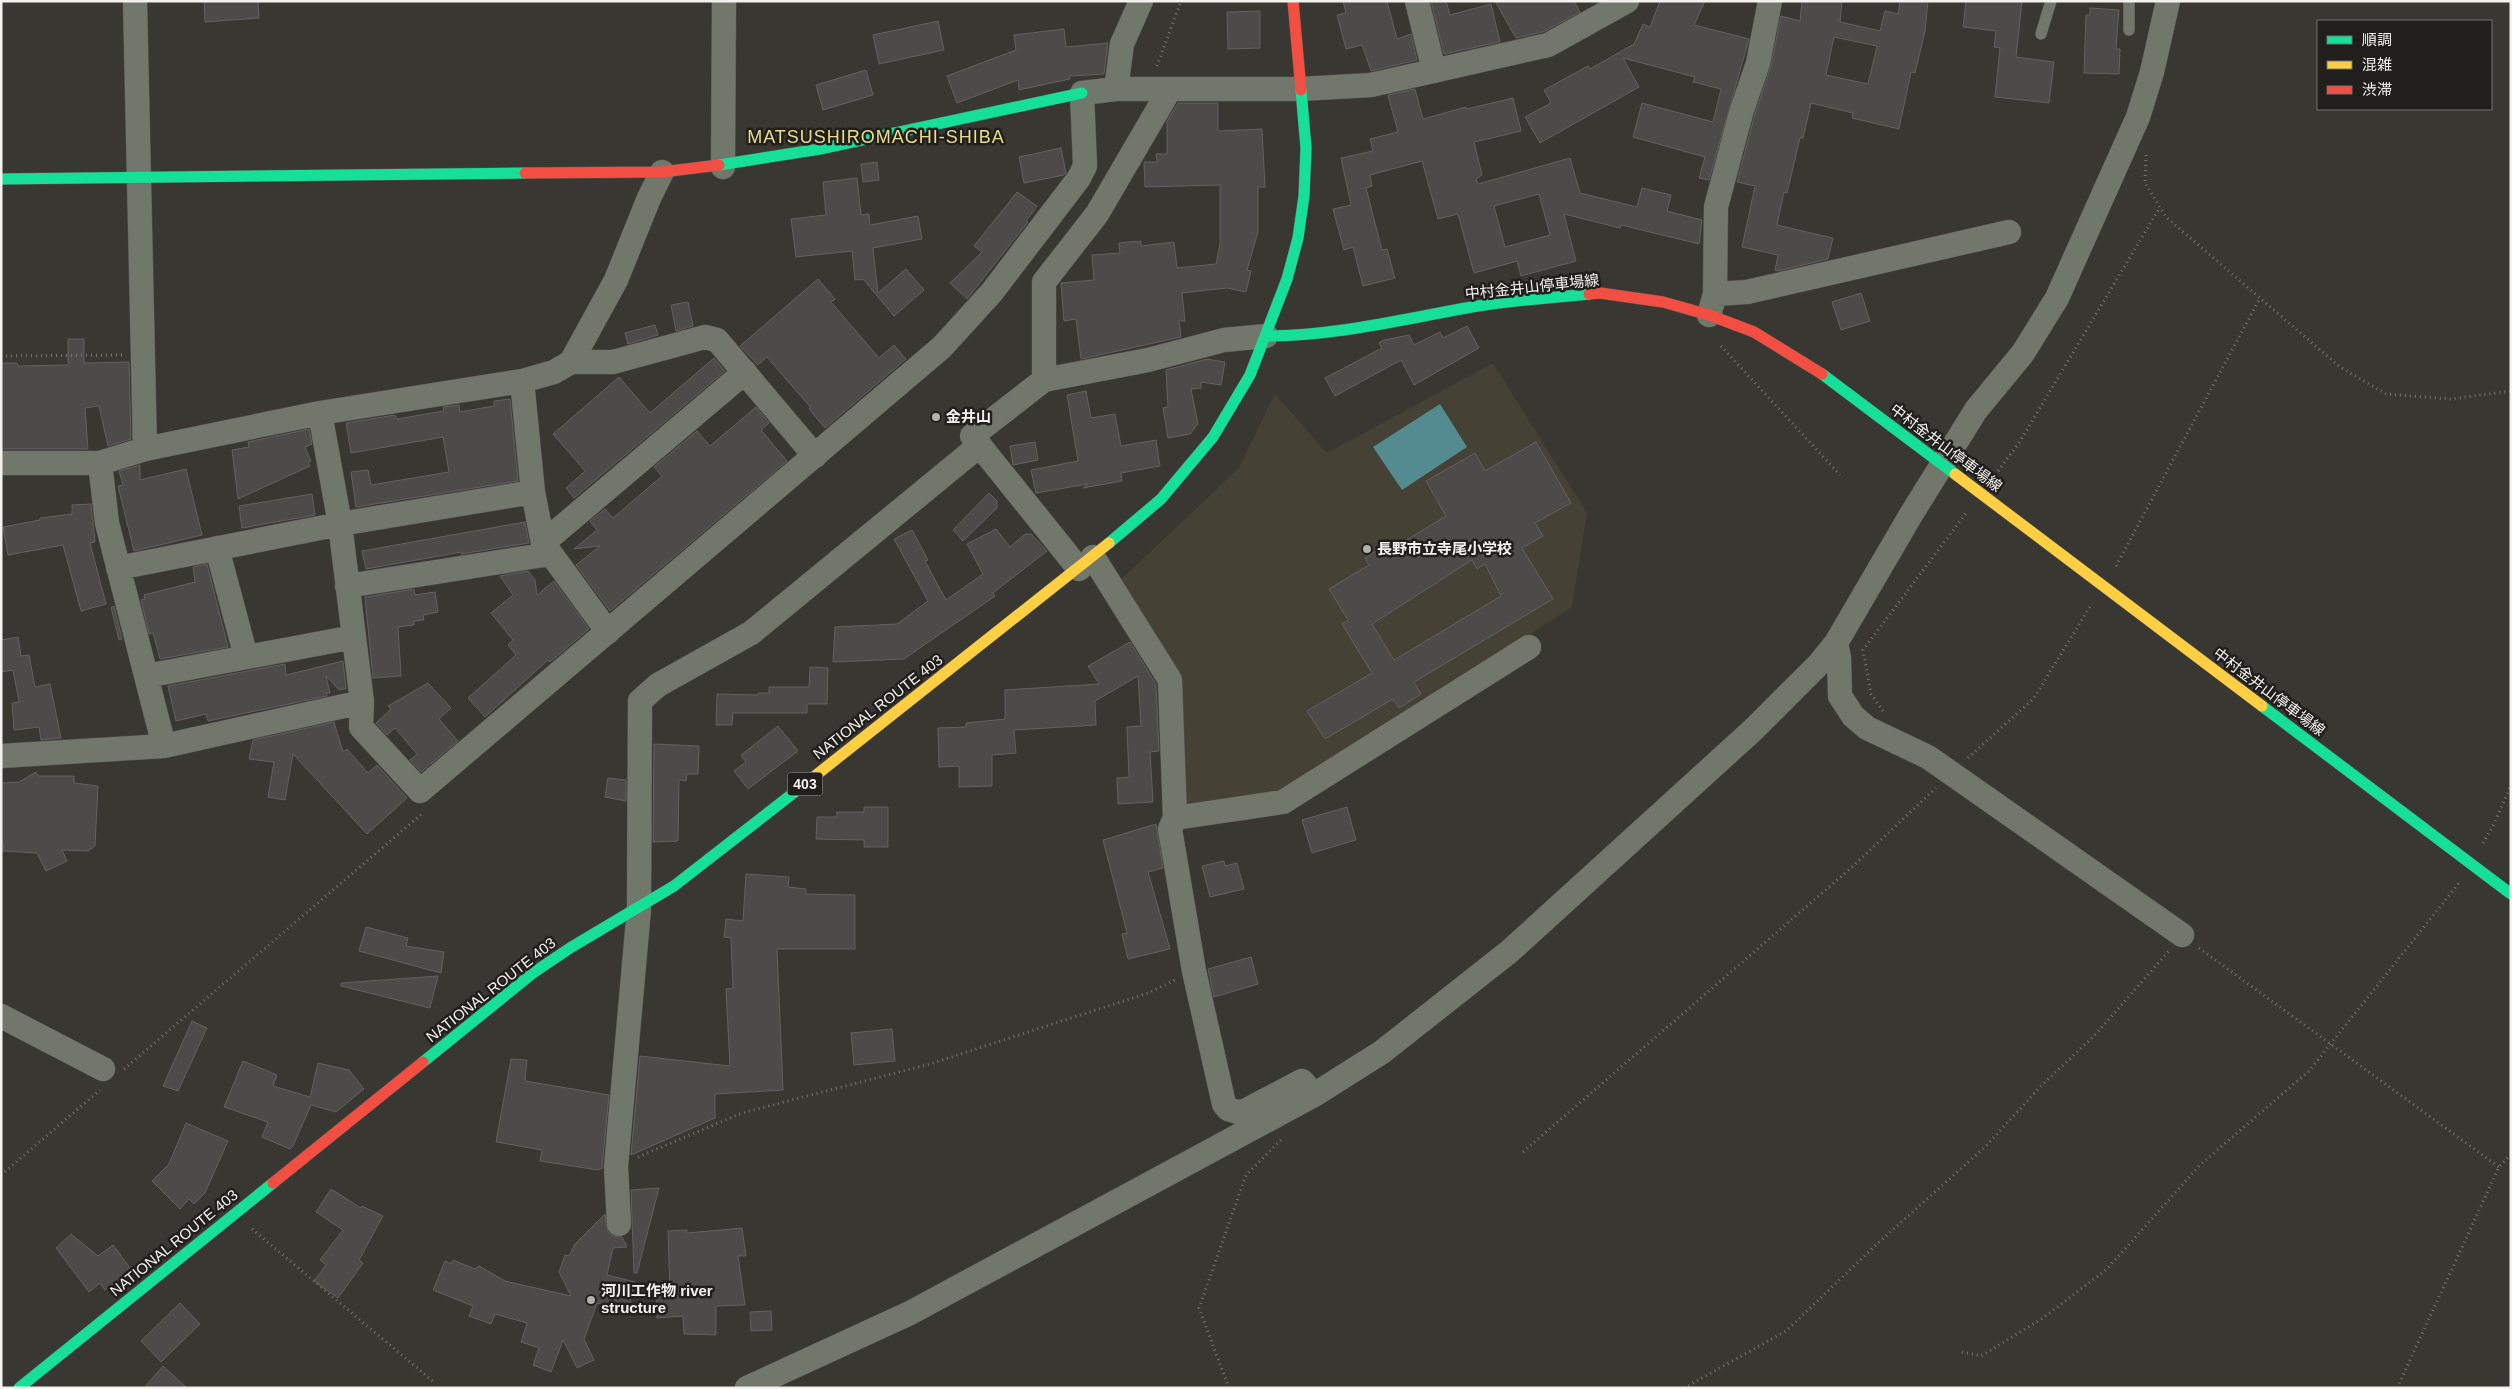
<svg xmlns="http://www.w3.org/2000/svg" width="2512" height="1389" viewBox="0 0 2512 1389" font-family="Arial,'Noto Sans JP',sans-serif">
  <style>
    .built { fill: #454134 }
    .water { fill: #538b91 }
    .building { fill: #4d4b4a; stroke: #636161; fill-rule: evenodd }
    .lines { fill: none; stroke-linecap: round; stroke-linejoin: round }
    .lane-casing { stroke: #555451; stroke-width: 12 }
    .street-casing { stroke: #555451; stroke-width: 25 }
    .fast-casing { stroke: #555451; stroke-width: 12 }
    .slow-casing { stroke: #555451; stroke-width: 12 }
    .jam-casing { stroke: #555451; stroke-width: 12 }
    .path { stroke: #73756e; stroke-width: 3; stroke-dasharray: 1 4; stroke-linecap: butt }
    .lane { stroke: #72776c; stroke-width: 11 }
    .street { stroke: #72776c; stroke-width: 24 }
    .fast { stroke: #16e098; stroke-width: 11 }
    .slow { stroke: #ffcf43; stroke-width: 11 }
    .jam { stroke: #f24e42; stroke-width: 11 }
    .fast-bridge-casing { stroke: #555451; stroke-width: 12; stroke-linecap: butt }
    .slow-bridge-casing { stroke: #555451; stroke-width: 12; stroke-linecap: butt }
    .fast-bridge { stroke: #16e098; stroke-width: 11 }
    .slow-bridge { stroke: #ffcf43; stroke-width: 11 }
    .poi-dot { fill: #b2b1ac; stroke: #201f1c; stroke-width: 2 }
    .labels { text-anchor: middle; stroke-width: 5; stroke-linejoin: round; paint-order: stroke }
    .shield { fill: #201f1c; stroke: #b4b3af; stroke-width: 1 }
    .shield-label { font-size: 14px; font-weight: bold; fill: #f4f2ee }
    .street-label { font-size: 15px; fill: #f4f2ee; stroke: #201f1c }
    .poi-label { font-size: 15px; font-weight: bold; fill: #f4f2ee; stroke: #201f1c; text-anchor: start }
    .quarter-label { font-size: 18px; letter-spacing: 1px; fill: #ebdd8e; stroke: #201f1c }
  </style>
  <rect width="100%" height="100%" fill="#383732"/>
  <!-- built -->
  <path class="built" d="M1493,363L1587,513L1572,607L1282,796L1188,809L1174,799L1177,674L1114,586L1238,469L1275,394L1327,453Z"/>
  <!-- water -->
  <path class="water" d="M1440,404L1467,447L1402,490L1373,447Z"/>
  <!-- building -->
  <path class="building" d="M204,1H258L259,18L205,22Z
    M1343,1H1387L1397,39L1411,34L1417,60L1371,71L1362,45L1346,49L1337,15L1346,13Z
    M1431,1H1446L1450,15L1491,4L1500,42L1444,54Z
    M1495,1H1574L1580,12L1543,32L1516,38Z
    M1660,1H1705L1694,25L1749,39L1709,180L1699,178L1705,157L1633,137L1642,103L1713,122L1721,89L1693,82L1695,77L1623,58L1639,87L1540,143L1525,117L1551,103L1544,90L1588,66L1590,69L1634,44L1643,24L1650,27Z
    M1802,1H1842L1840,22L1880,31L1885,11L1898,14L1900,1H1928L1925,31L1915,73L1911,72L1899,129L1852,118L1853,113L1811,103L1803,138H1800L1787,193L1784,192L1777,225L1833,238L1828,259L1778,271L1775,270L1778,255L1742,247L1755,186L1737,182L1754,117L1771,66L1781,16L1800,21ZM1834,37L1877,46L1868,84L1826,75Z
    M1966,1H2022L2016,57L2054,62L2049,103L1995,97L2000,48L1994,47L1996,31L1963,27Z
    M2090,8L2119,10L2116,49H2120L2119,74L2084,73L2086,15H2090Z
    M1260,11V48L1228,49L1227,12Z
    M938,21L944,50L879,64L873,35Z
    M1064,29L1066,47L1108,43L1104,74L1070,76V79L1019,90L1018,80L957,103L947,76L1016,50L1014,35Z
    M866,70L873,95L823,110L816,85Z
    M1415,89L1423,119L1466,107L1467,109L1513,98L1521,131L1474,142L1482,175L1476,179L1478,184L1570,158L1580,193L1637,207L1642,188L1671,195L1667,211L1702,220L1699,244L1621,225L1620,228L1564,214L1576,261L1521,276L1517,261L1474,273L1458,214L1438,219L1422,161L1370,175L1372,186L1366,188L1382,250L1387,249L1395,278L1363,286L1353,247L1344,250L1333,209L1351,205L1341,158L1373,151L1370,139L1398,132L1388,95ZM1539,194L1550,235L1505,247L1494,206Z
    M1178,103H1218V131L1262,129L1265,187H1258V232L1247,270L1251,271L1246,292L1227,288L1182,293L1185,321H1179L1181,337L1081,359L1076,319L1064,321L1061,283L1094,280L1092,255L1120,253L1119,243L1141,241V246L1174,242L1177,268L1216,264L1220,244V185L1145,187L1144,162H1157L1156,154H1167V121Z
    M1061,148L1066,173L1064,175L1024,183L1019,157Z
    M877,162L879,180L863,182L861,164Z
    M857,178L861,215L869,214L870,225L918,216L922,239L873,248L878,293L906,269L924,290L894,316L863,279L855,280L852,251L796,257L791,219L826,215L823,182Z
    M1017,192L1037,206L1026,221L1028,222L967,299L950,283L982,252L974,246Z
    M818,279L835,299L831,302L879,358L894,345L906,359L825,428L809,409L811,408L767,357L758,365L740,346Z
    M1861,293L1870,321L1841,330L1832,302Z
    M688,302L693,326L676,331L671,305Z
    M655,325L658,335L628,344L625,333Z
    M1467,326L1479,348L1414,385L1401,360L1335,396L1325,378L1382,348L1379,343L1384,340L1409,335L1414,345L1440,332L1443,338Z
    M68,339H84V363L129,362L131,439L108,446L99,406L85,408L88,449H1V363H17L18,366L68,365Z
    M714,358L725,371L574,498L566,488L585,471L553,434L619,377L650,413Z
    M1207,359L1225,362L1221,385L1201,382V388L1191,389L1198,424L1190,434L1168,438L1163,408L1168,407L1166,370Z
    M1086,391L1091,418L1115,414L1121,446L1156,440L1160,466L1121,473L1122,481L1083,488L1088,484L1036,493L1031,470L1078,461L1067,395Z
    M510,399L518,481L356,507L351,472L368,470L371,485L449,472L443,437L351,453L346,423L395,415L397,419L444,411L443,407L459,405L460,412L494,406V401Z
    M756,407L769,423L761,430L787,461L610,611L576,565L600,546L574,549L597,530L590,521L605,509L613,518L662,476L654,467L697,431L710,446Z
    M309,429L312,444L305,447L311,461L308,463L310,466L238,499L232,450L249,447L248,442Z
    M1035,442L1038,460L1013,465L1010,446Z
    M1536,442L1571,503L1535,523L1543,536L1522,548L1553,599L1414,682L1421,694L1399,708L1393,699L1325,739L1307,711L1372,673L1342,624L1348,620L1329,589L1369,565L1365,558L1382,547L1385,553L1446,516L1426,481L1475,453L1485,471ZM1472,560L1477,569L1485,564L1501,596L1394,660L1372,624Z
    M140,465V480L186,469L202,535L134,551L118,486L123,485L119,471Z
    M989,493L997,501V508L963,541L953,530Z
    M312,494L315,515L242,528L239,506Z
    M91,504L95,542L90,543L106,604L81,611L63,545L8,555L3,527L40,520V518L72,514V505Z
    M525,522L529,543L461,554V552L366,569L362,551Z
    M996,529L1010,547L1025,534H1031L1047,551L993,593L995,596L904,659L833,662L835,627L897,624L928,601L894,539L912,530L928,560L925,561L946,600L983,574L967,544Z
    M207,564L228,647L160,659L153,633L149,634L141,600L145,599L144,595L195,582L193,567Z
    M528,571L535,580L537,595L554,581L589,629L550,662L548,660L485,717L468,698L516,655L508,645L513,640L491,613L513,595L500,576Z
    M414,589L415,595L435,592L438,612L423,615L424,620L414,621V625L398,627L401,676L373,678L365,597Z
    M114,606L122,639L119,640L111,607Z
    M18,637L21,656L29,655L35,687L50,684L61,738L41,740L39,727L14,730L12,703L19,702L13,670L1,672V640Z
    M1130,642L1156,684L1159,751L1150,752L1153,802L1118,804L1117,778L1129,777L1127,727L1141,726L1138,676L1095,701L1096,725L1014,730L1016,753L992,755V786L959,787V766L939,767L938,728L966,727V723L1005,719V690L1099,684L1088,666Z
    M343,661L346,689L339,690L326,676L330,693H326L327,696L208,721L206,714L176,721L168,686L285,664L286,675Z
    M810,667L828,668L827,704H807V713H733L732,725H716L717,694L758,695V693H769V687H809Z
    M428,683L451,708L439,719L458,741L421,772L410,760L417,754L395,728L387,735L376,723L391,709L388,706Z
    M334,722L343,752L347,749L368,773L377,765L407,798L367,834L293,754L285,800L268,797L274,762L249,759L253,740Z
    M778,726L798,751L748,789L734,771L746,762L741,755Z
    M654,744L699,746L698,774H687L686,781L679,780L678,841L653,842Z
    M36,772L38,776H74V783L98,786L95,846L88,851L62,850L67,861L46,871L37,853L3,851V842H1V783L19,782Z
    M608,778L626,780V801L605,797Z
    M864,807H888V847H864V840L816,839L817,817H837V812H864Z
    M1347,807L1356,840L1312,853L1302,820Z
    M1156,824L1163,868L1148,872L1170,949L1128,959L1122,934L1127,933L1103,840Z
    M1224,861L1225,866L1237,863L1244,889L1210,897L1202,866Z
    M746,874L789,877L788,887L806,889V894L855,895V949H777L783,1090L715,1094V1118L631,1155L640,1056L730,1066L726,989L733,988L731,938L724,937L726,919L743,921Z
    M366,927L408,938L406,946L444,952L441,973L359,951Z
    M1251,957L1258,984L1214,997L1208,969Z
    M438,976L430,1008L341,986V983Z
    M192,1021L207,1028L178,1091L163,1086Z
    M892,1029L895,1061L854,1065L851,1033Z
    M511,1059L527,1060L525,1081L609,1095L602,1168L598,1170L540,1161L542,1150L496,1142Z
    M243,1061L277,1075L273,1086L310,1097L318,1063L349,1070L364,1089L336,1112L311,1105L293,1146L290,1149L262,1137L268,1122L224,1107Z
    M186,1123L228,1141L205,1193L194,1204L189,1199L180,1209L152,1181L169,1164Z
    M659,1188L637,1273H634L631,1190Z
    M331,1189L361,1208L362,1206L383,1216L359,1260L363,1263L338,1298L314,1281L326,1265L320,1260L343,1230L316,1212Z
    M605,1214L608,1232L613,1236L622,1237L627,1247L613,1248L607,1275L635,1282L630,1303L625,1302L623,1310L597,1303L584,1339L594,1360L577,1368L563,1340L551,1372L533,1365L539,1348L521,1342L527,1323L495,1314L491,1324L469,1316L473,1306L433,1290L445,1261L451,1264L453,1260L475,1269L479,1266L505,1281L571,1296L559,1272L565,1255L569,1256L575,1244Z
    M742,1228L746,1256H738L745,1305L716,1306V1335L684,1334L683,1316L657,1318L656,1290L670,1291L668,1231L687,1230V1233Z
    M71,1234L98,1256L113,1245L131,1269L105,1290L100,1283L89,1292L56,1248Z
    M180,1303L200,1324L161,1362L141,1341Z
    M771,1311L772,1330L751,1331L750,1312Z
    M163,1366L187,1388H144Z"/>
  <g class="lines">
    <defs>
      <path id="lane" d="M2129,1V30
        M2041,34L2051,1"/>
      <path id="street" d="M135,1L145,449
        M1417,1L1434,71
        M1116,89L1122,44L1141,1
        M723,167L724,1
        M1715,294L1747,292L2009,232
        M1709,315L1715,294L1716,207L1741,113L1758,63L1770,1
        M571,362L616,280L649,198L662,172
        M1044,380V282L1097,214L1170,89
        M522,381L533,492L543,543L608,632
        M320,413L340,524L362,702L361,727L420,791L942,347L992,292L1079,178L1085,166L1082,93L1116,89H1301L1371,85L1548,45L1627,1
        M1,463H100L145,449L320,413L522,381L554,372L571,362H613L705,337L717,340L815,456
        M543,543L745,372
        M217,548L246,657
        M1093,557L1170,680L1175,818L1283,802L1529,647
        M118,568L340,524L533,492
        M1079,569L972,436L1044,380L1148,360L1224,340L1266,336
        M347,586L550,554
        M1836,643L1839,658L1840,696L1853,716L1867,728L1928,757L2182,935
        M146,676L354,637
        M164,746L362,702
        M1,756L164,746L107,523L100,463
        M1175,818L1170,829L1194,971L1224,1104L1228,1109L1241,1113L1302,1081L1314,1095
        M1,1016L103,1069
        M619,1224L616,1167L639,909L640,701L658,685L751,633L980,445
        M747,1388L910,1313L1314,1095L1382,1052L1510,951L1754,729L1819,664L1836,643L1912,513L1976,410L2023,353L2057,298L2138,117L2152,72L2168,1"/>
      <path id="fast" d="M719,165L820,149L1082,93
        M1,179L525,173
        M1266,336C1338,336 1407,318 1478,306C1515,300 1552,298 1589,294
        M1822,374L1955,474
        M1109,543L1161,499L1213,437L1250,375L1287,279L1298,238L1304,196L1306,148L1301,90
        M423,1062L533,973L570,948L674,886L796,791
        M19,1388L273,1183"/>
      <path id="slow" d="M796,791L1109,543"/>
      <path id="jam" d="M1293,1L1301,90
        M525,173L662,172L719,165
        M1589,294L1600,293L1663,302L1709,315L1754,332L1822,374
        M273,1183L423,1062"/>
    </defs>
    <!-- lane casing -->
    <use href="#lane" class="lane-casing"/>
    <!-- street casing -->
    <use href="#street" class="street-casing"/>
    <!-- fast casing -->
    <use href="#fast" class="fast-casing"/>
    <!-- slow casing -->
    <use href="#slow" class="slow-casing"/>
    <!-- jam casing -->
    <use href="#jam" class="jam-casing"/>
    <!-- path -->
    <path class="path" d="M1157,66L1181,1
      M2146,155L2145,183L2166,217L2340,367L2386,394L2451,399L2511,391
      M1721,346L1840,475
      M1,356L122,355
      M1995,475L2019,443L2160,207
      M2116,566L2260,298
      M1883,711L1871,694L1863,650L1967,512
      M1968,758L2034,698L2091,605
      M2483,843L2494,824L2511,785
      M2199,948L2499,1167
      M124,1069L423,813
      M1523,1152L1851,868L1936,788
      M638,1157L742,1113L930,1064L1148,993L1175,980
      M1,1175L100,1090
      M252,1229L435,1383
      M1962,1352L1981,1356L2043,1318L2107,1269L2200,1165L2309,1071L2459,883
      M1229,1388L1199,1308L1246,1175L1282,1139
      M1684,1388L1786,1331L1877,1244L1985,1147L2041,1086L2094,1036L2169,951
      M2397,1388L2499,1167L2511,1154"/>
    <!-- lane -->
    <use href="#lane" class="lane"/>
    <!-- street -->
    <use href="#street" class="street"/>
    <!-- fast -->
    <use href="#fast" class="fast"/>
    <!-- slow -->
    <use href="#slow" class="slow"/>
    <!-- jam -->
    <use href="#jam" class="jam"/>
    <defs>
      <path id="fast-bridge" d="M2262,706L2511,894"/>
      <path id="slow-bridge" d="M1955,474L2262,706"/>
    </defs>
    <!-- fast-bridge casing -->
    <use href="#fast-bridge" class="fast-bridge-casing"/>
    <!-- slow-bridge casing -->
    <use href="#slow-bridge" class="slow-bridge-casing"/>
    <!-- fast-bridge -->
    <use href="#fast-bridge" class="fast-bridge"/>
    <!-- slow-bridge -->
    <use href="#slow-bridge" class="slow-bridge"/>
  </g>
  <!-- markers -->
  <g class="poi-dot">
    <circle cx="936" cy="417" r="5"/>
    <circle cx="1367" cy="549" r="5"/>
    <circle cx="591" cy="1300" r="5"/>
  </g>
  <g class="labels">
    <!-- shield labels -->
    <rect class="shield" x="787.5" y="772.5" width="35" height="23" rx="4"/>
    <g class="shield-label">
      <text x="805" y="789">403</text>
    </g>
    <!-- street labels -->
    <g class="street-label">
      <text transform="translate(1532 287) rotate(-6)" y="5">中村金井山停車場線</text>
      <text transform="translate(1946 448) rotate(37)" y="5">中村金井山停車場線</text>
      <text transform="translate(2269 692) rotate(37)" y="5">中村金井山停車場線</text>
      <text transform="translate(878 707) rotate(-38)" y="5">NATIONAL ROUTE 403</text>
      <text transform="translate(491 990) rotate(-38)" y="5">NATIONAL ROUTE 403</text>
      <text transform="translate(174 1243) rotate(-39)" y="5">NATIONAL ROUTE 403</text>
    </g>
    <!-- poi labels -->
    <g class="poi-label">
      <text x="946" y="422">金井山</text>
      <text x="1377" y="554">長野市立寺尾小学校</text>
      <text x="601" y="1296">河川工作物 river<tspan x="601" dy="17">structure</tspan></text>
    </g>
    <!-- quarter labels -->
    <g class="quarter-label">
      <text x="876" y="143">MATSUSHIROMACHI-SHIBA</text>
    </g>
  </g>
  <!-- border -->
  <rect width="2512" height="1389" fill="none" stroke="#f4f2ee" stroke-width="5"/>
  <!-- legend -->
  <rect x="2317" y="20" width="175" height="90" fill="#201f1c" stroke="#757370"/>
  <rect x="2327" y="36" width="25" height="8" fill="#16e098" stroke="#757370"/>
  <text x="2362" y="45" font-size="15" fill="#f4f2ee">順調</text>
  <rect x="2327" y="61" width="25" height="8" fill="#ffcf43" stroke="#757370"/>
  <text x="2362" y="70" font-size="15" fill="#f4f2ee">混雑</text>
  <rect x="2327" y="86" width="25" height="8" fill="#f24e42" stroke="#757370"/>
  <text x="2362" y="95" font-size="15" fill="#f4f2ee">渋滞</text>
</svg>
